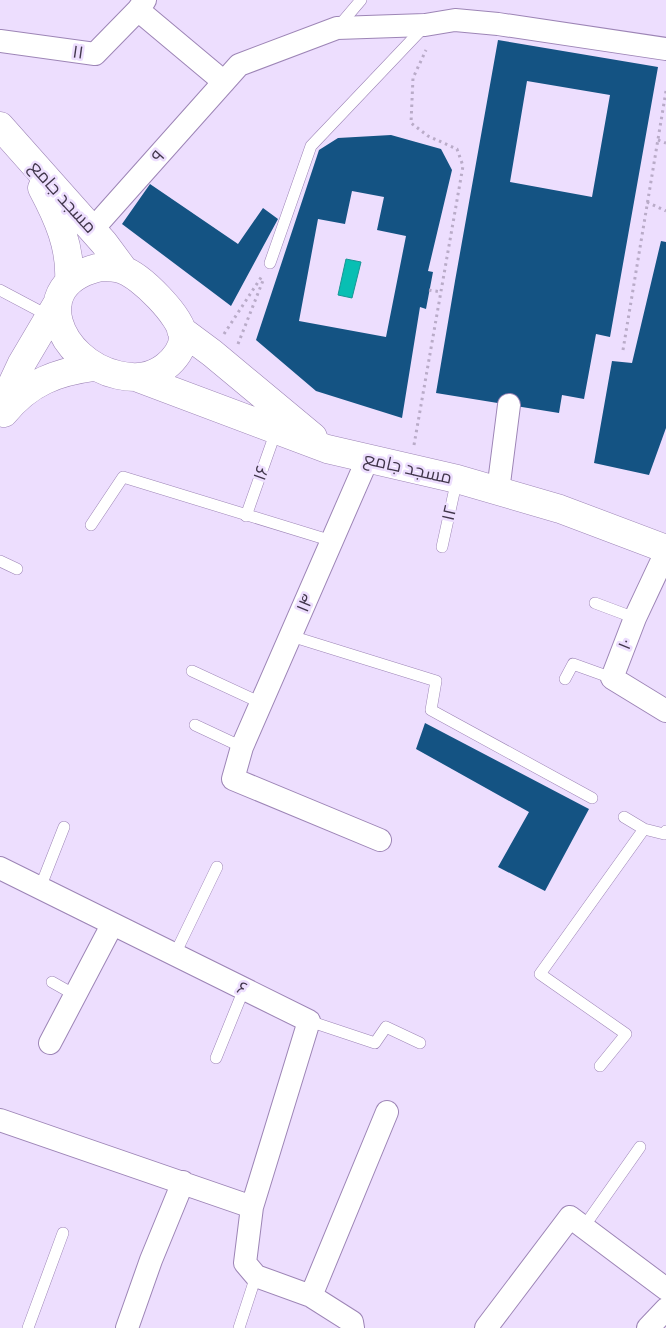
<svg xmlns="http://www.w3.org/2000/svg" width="666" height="1328" viewBox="0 0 666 1328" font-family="'Fira Sans Condensed',Cairo,sans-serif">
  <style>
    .water { fill: #08bfb3; stroke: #199694 }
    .building { fill: #145383; fill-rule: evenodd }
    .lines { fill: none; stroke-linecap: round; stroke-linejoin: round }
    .lane-casing { stroke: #9d85b6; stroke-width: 12 }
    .street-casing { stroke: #9d85b6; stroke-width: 24 }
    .secondary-casing { stroke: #9d85b6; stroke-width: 29 }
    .path { stroke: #b9abc8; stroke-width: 3; stroke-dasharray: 2.5 4; stroke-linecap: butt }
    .lane { stroke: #fff; stroke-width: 11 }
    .street { stroke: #fff; stroke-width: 22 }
    .secondary { stroke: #fff; stroke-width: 28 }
    .labels { text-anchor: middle; stroke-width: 5; stroke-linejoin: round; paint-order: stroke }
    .street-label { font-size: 18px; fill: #41364b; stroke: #eddefe }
  </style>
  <rect width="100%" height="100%" fill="#eddefe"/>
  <!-- water -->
  <path class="water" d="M346,259L361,262L352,298L338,295Z"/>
  <!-- building -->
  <path class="building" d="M498,40L658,67L610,337L596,334L584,399L562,395L559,413L436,393L455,281ZM527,81L610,95L592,197L510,182Z
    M391,135L441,149L452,170L428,271L433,272L426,309L420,307L402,418L316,391L256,340L319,150L338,138ZM352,191L384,197L377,230L406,236L386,337L299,321L318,219L345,224Z
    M150,184L238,244L263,208L278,219L231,306L122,224Z
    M661,241L666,242V428L649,475L594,463L612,361L632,363Z
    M425,723L589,809L545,891L498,867L529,812L416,749Z"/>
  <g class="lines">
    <defs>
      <path id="lane" d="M338,27L361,0
        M270,263L311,146L424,27
        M0,290L49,316
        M246,516L276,431
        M91,525L123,477L332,541
        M442,547L457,479
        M0,561L17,569
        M595,603L635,618
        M291,636L436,681L431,710L592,798
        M192,671L261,703
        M565,679L573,664L612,678
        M195,725L242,747
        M624,817L644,829
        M40,888L64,827
        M175,954L217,867
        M52,982L75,995
        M309,1021L375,1043L386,1027L420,1043
        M216,1058L244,989
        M600,1066L626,1034L540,974L644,829L664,834L666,831
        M583,1228L640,1147
        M28,1328L63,1233
        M239,1328L256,1276"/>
      <path id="street" d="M138,10L224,82
        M0,41L95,54L138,10L145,0
        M92,230L239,65L337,28L425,25L455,20L498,24L666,49
        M368,458L242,747L233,779L380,840
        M498,491L509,405
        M666,552L635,618L612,678L666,711
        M0,868L309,1021L252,1207L245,1263L256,1276L311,1296L352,1322L353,1328
        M50,1043L112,925
        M0,1120L252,1207
        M311,1296L387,1112
        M127,1328L151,1260L183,1182
        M486,1328L570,1217L666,1289
        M648,1328L666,1309"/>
      <path id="secondary" d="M0,126L104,243L124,270
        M42,188C58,218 71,247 69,281
        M101,267C108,267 116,267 123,270C141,276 181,316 183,335C184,348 174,360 165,367C150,378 135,379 118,375C59,362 25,283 101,267Z
        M181,330L212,353L313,437
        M138,378L327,449L457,479L560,509L666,549
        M0,410L22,363L58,302
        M4,413C29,382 57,372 94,367"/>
    </defs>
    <!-- lane casing -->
    <use href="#lane" class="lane-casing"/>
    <!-- street casing -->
    <use href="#street" class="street-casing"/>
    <!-- secondary casing -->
    <use href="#secondary" class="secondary-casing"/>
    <!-- path -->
    <path class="path" d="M658,140L666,143
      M647,202L666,211
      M429,290L441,292
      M224,334L262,276
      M238,344L264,278
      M623,350L666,91
      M414,445L463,166L457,149L428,136L411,123L413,78L426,50"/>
    <!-- lane -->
    <use href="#lane" class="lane"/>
    <!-- street -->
    <use href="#street" class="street"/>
    <!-- secondary -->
    <use href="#secondary" class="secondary"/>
  </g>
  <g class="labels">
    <!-- street labels -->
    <g class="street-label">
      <text transform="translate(78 52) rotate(8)" y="6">۱۱</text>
      <text transform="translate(158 156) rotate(-48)" y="6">۹</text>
      <text transform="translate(63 197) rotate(48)" y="6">مسجد جامع</text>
      <text transform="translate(408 468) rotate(13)" y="6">مسجد جامع</text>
      <text transform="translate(261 473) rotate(-70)" y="6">۱۶</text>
      <text transform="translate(449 513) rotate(-77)" y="6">۱۲</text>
      <text transform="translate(305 603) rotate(-67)" y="6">۱۴</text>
      <text transform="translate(625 644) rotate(-68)" y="6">۱۰</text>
      <text transform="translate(242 988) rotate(27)" y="6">۶</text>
    </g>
  </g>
</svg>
